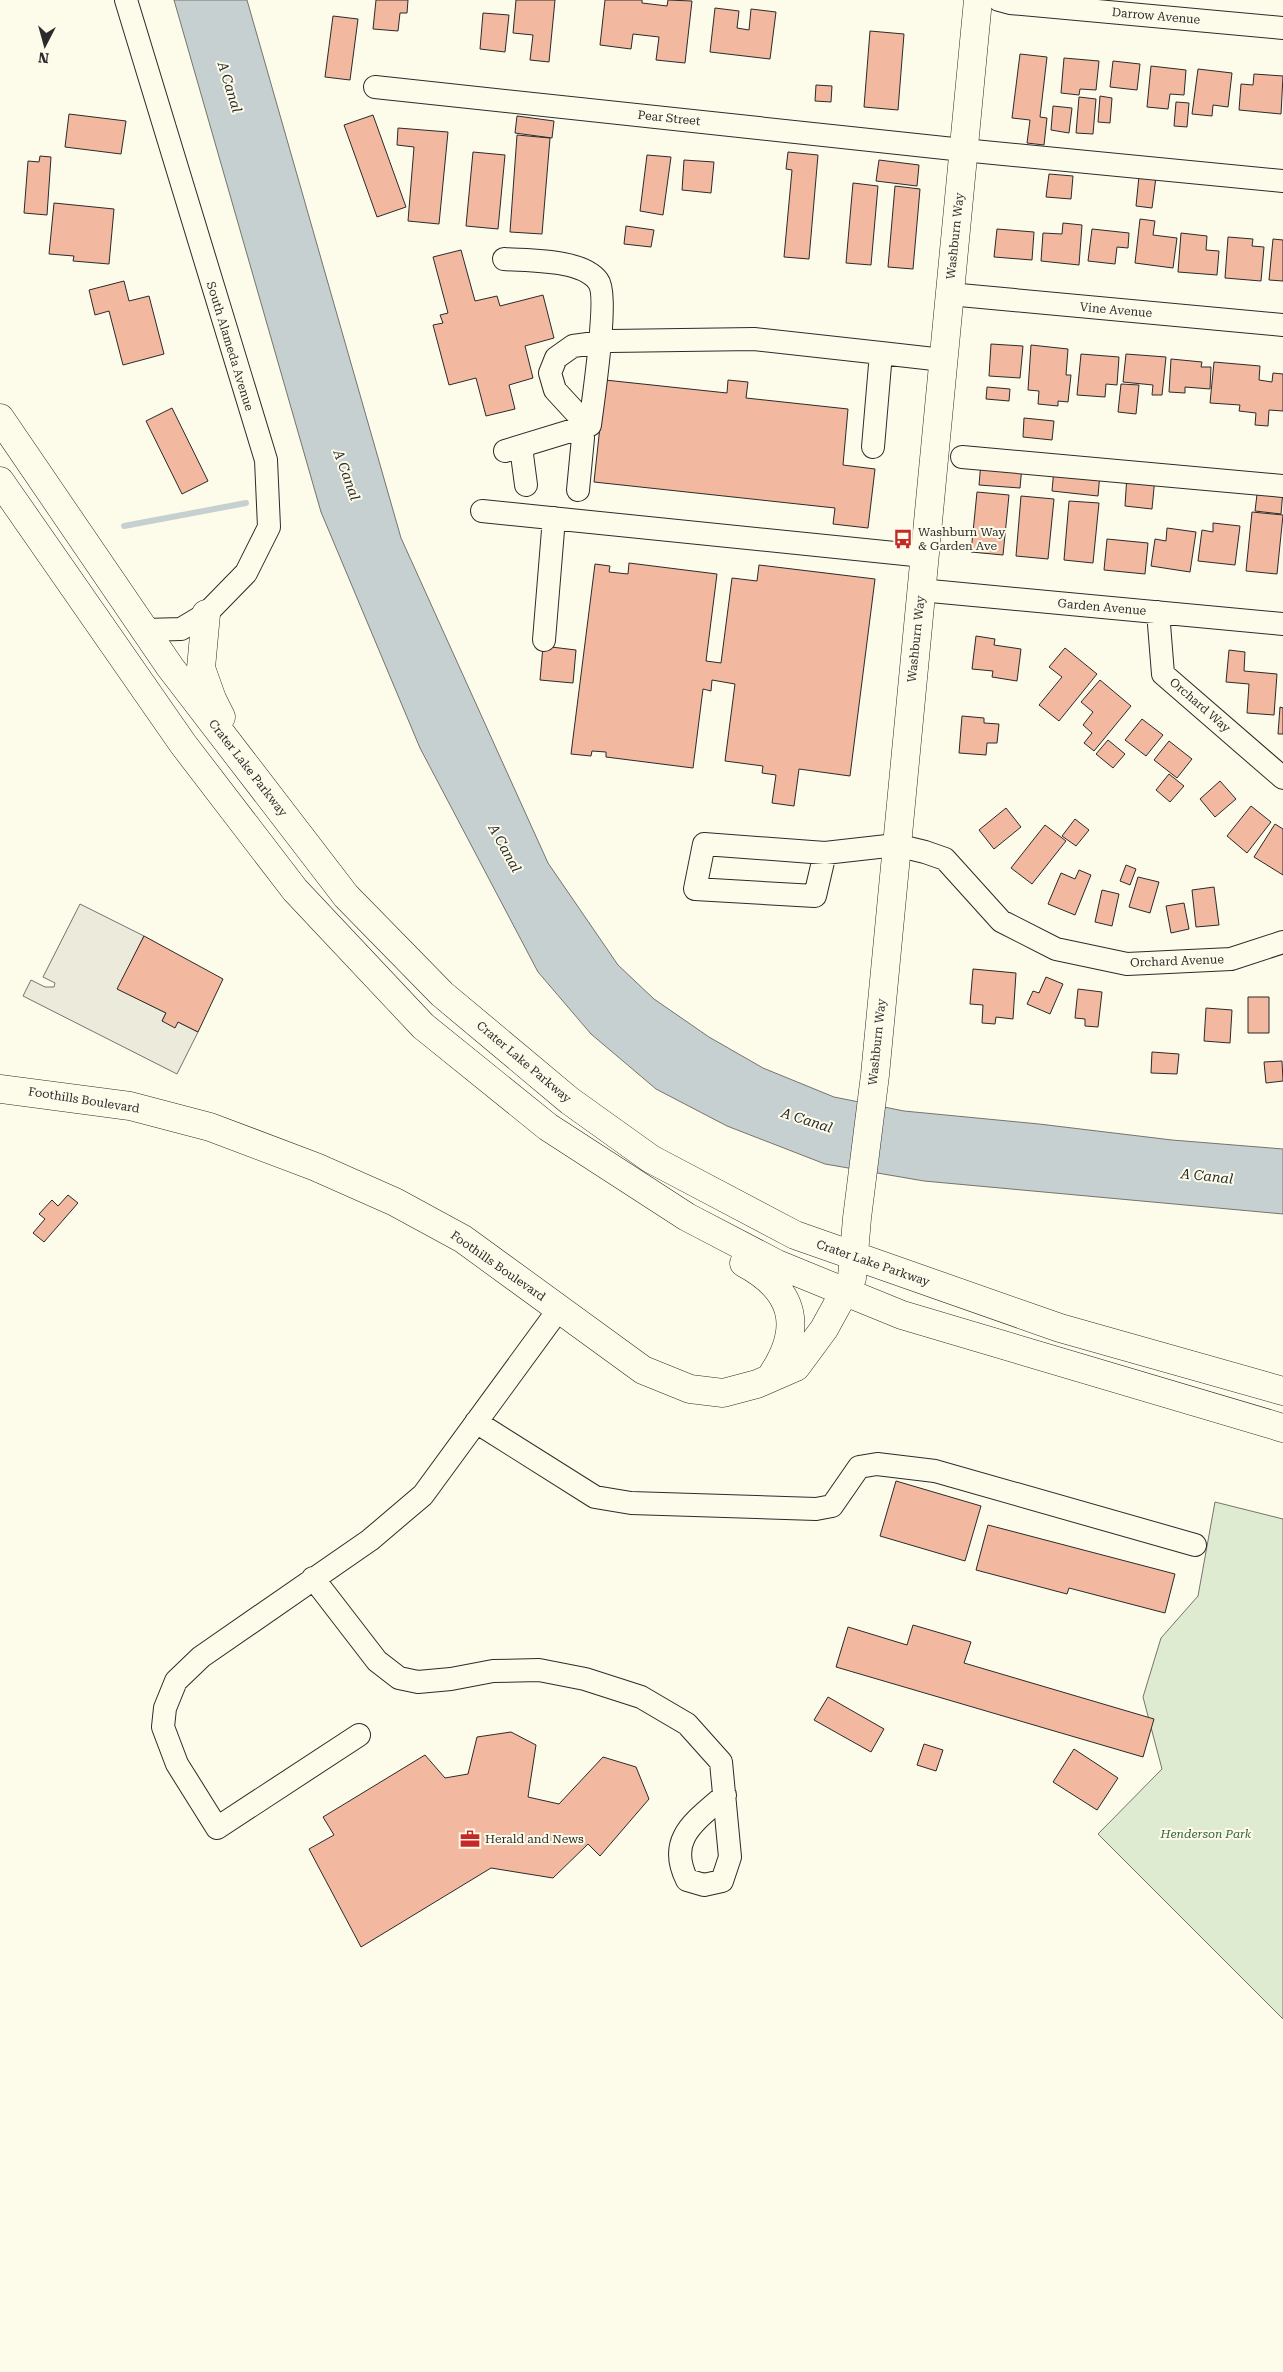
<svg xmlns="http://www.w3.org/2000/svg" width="1283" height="2372" viewBox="0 0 1283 2372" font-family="'Roboto Serif',serif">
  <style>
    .green { fill: #deebd1; stroke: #74746e }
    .parking { fill: #eceadb; stroke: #74746e }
    .water { fill: #c7d0d0; stroke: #74746e }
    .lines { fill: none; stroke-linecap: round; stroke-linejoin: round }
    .stream { stroke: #c7d0d0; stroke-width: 6 }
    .building { fill: #f2b8a0; stroke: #2b2b2b }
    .minor-casing { stroke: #2b2b2b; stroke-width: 24 }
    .major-casing { stroke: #2b2b2b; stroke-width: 29 }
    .minor { stroke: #fdfbea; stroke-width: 22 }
    .major { stroke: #fdfbea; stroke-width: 28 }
    .labels { text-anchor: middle; stroke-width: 4; stroke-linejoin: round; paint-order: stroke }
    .street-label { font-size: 12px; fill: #2b2b2b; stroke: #fdfbea }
    .poi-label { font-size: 12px; fill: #2b2b2b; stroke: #fdfbea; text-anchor: start }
    .park-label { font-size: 12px; font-style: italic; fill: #34623c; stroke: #fdfbea }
    .water-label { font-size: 14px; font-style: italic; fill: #2b2b2b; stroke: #fdfbea }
  </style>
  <rect width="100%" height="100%" fill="#fdfbea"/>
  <!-- green -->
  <path class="green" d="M1215,1502L1283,1519V2019L1098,1834L1162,1769L1143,1697L1161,1638L1198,1596Z"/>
  <!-- parking -->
  <path class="parking" d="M80,904L144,936L118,989L166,1013L162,1021L178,1022L198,1032L177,1074L23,996L31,980L45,987H54L55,983L43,977Z"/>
  <!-- water -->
  <path class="water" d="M174,0H247L401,538L548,863L618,965L654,999L709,1037L763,1068L834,1097L904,1111L1039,1124L1172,1140L1283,1149V1214L924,1181L825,1164L727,1126L656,1089L591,1034L538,972L420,748L321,512Z"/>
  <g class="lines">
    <!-- stream -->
    <path class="stream" d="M124,526L246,503"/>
  </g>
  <!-- building -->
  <path class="building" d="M376,0H408L407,13H400L398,31L373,29Z
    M516,0H555L549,62L530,60L533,35L513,33Z
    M605,0H642V3L667,6L668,0L692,1L685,63L656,60L659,37L633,34L631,49L600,45Z
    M715,8L739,11L737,28L749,30L751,9L776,12L770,59L710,52Z
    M483,13L509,15L505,52L480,49Z
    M333,16L358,19L350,80L325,77Z
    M870,31L904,34L898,110L864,107Z
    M1020,54L1047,57L1040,117L1047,118L1044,145L1027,143L1030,120L1012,118Z
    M1064,58L1099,61L1096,90L1080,89L1079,95L1061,93Z
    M1113,61L1140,64L1137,90L1110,87Z
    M1151,66L1186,70L1184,95L1170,94L1168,109L1147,107Z
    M1198,69L1232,73L1228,107L1213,105L1212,116L1192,114Z
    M1254,74L1283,76L1281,114L1239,110L1241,84L1253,85Z
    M816,85L832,86L831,102L815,101Z
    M1100,96L1112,98L1110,123L1098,122Z
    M1079,97L1096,99L1093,134L1076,133Z
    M1176,102L1189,103L1187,127L1174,126Z
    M1053,106L1072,108L1069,133L1051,130Z
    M69,114L126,121L121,154L65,147Z
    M373,115L406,207L377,217L344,125Z
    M517,116L554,121L552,138L515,133Z
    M398,128L448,132L439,224L408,221L414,147L397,145Z
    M517,135L550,138L542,234L510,232Z
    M473,152L505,155L498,229L466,226Z
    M788,152L818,155L809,259L784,257L792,170L786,169Z
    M647,155L671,157L663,215L640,211Z
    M40,156L51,157L47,215L24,213L28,161L39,162Z
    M684,160L714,162L711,193L682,190Z
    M879,160L919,165L917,186L876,181Z
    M1049,174L1073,176L1071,199L1046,197Z
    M1139,176L1156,177L1152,208L1136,206Z
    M853,183L878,186L871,265L846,263Z
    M895,186L920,189L913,269L888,267Z
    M54,203L114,209L109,264L73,261L74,256L49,254Z
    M1140,219L1155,221L1153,235L1177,238L1173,268L1135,263Z
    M1063,223L1082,225L1079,265L1041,261L1043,233L1062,234Z
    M626,226L654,230L651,247L624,244Z
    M997,229L1034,232L1032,260L994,257Z
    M1092,229L1129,233L1128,248L1117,247L1115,264L1088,261Z
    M1181,233L1207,236L1206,250L1219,251L1217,275L1178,272Z
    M1228,237L1253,239L1252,246L1264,247L1261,281L1225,278Z
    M1273,239L1283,240V281L1269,280Z
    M461,250L475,301L497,296L500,306L543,295L554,338L525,346L533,378L509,385L515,409L486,416L476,378L449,385L433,325L443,323L440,315L448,313L433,257Z
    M124,281L129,301L149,296L164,354L123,365L109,311L95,315L89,290Z
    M991,344L1023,346L1020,378L989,376Z
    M1031,345L1068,349L1066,375H1071L1068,402L1058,401V406L1038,404L1039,391L1028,390Z
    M1081,354L1119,357L1117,385L1106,384L1105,397L1077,395Z
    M1126,354L1166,357L1162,395H1152L1153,385L1123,382Z
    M1171,359L1202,362L1201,367H1211L1210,389L1185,387V393L1169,392Z
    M1214,362L1260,366L1259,380L1272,382L1273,373L1283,374V411L1269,410L1268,426L1255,425L1256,413L1239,411L1240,405L1210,403Z
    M605,380L727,393L728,380L748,382L746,398L848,409L843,465L875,469L868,528L833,524L835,508L594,482Z
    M1121,384L1139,385L1136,414L1118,412Z
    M987,387L1010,389L1009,401L986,399Z
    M172,408L208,481L182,494L146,421Z
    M1024,418L1054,421L1052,440L1023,437Z
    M981,462L1022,466L1020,488L979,485Z
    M1054,469L1100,473L1098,496L1052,491Z
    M1127,475L1155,477L1152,509L1125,506Z
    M1258,486L1283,490L1281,514L1255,511Z
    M977,492L1009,495L1003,555L971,552Z
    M1021,496L1054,499L1048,559L1016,556Z
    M1069,501L1099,503L1093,563L1064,560Z
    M1252,512L1283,515L1277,574L1246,571Z
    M1213,523L1240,526L1235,565L1198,561L1202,530L1213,532Z
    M1167,528L1196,532L1190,572L1151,566L1155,539L1166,541Z
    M1107,539L1148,543L1145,574L1104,570Z
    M629,563L717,574L706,661L721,663L732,578L757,581L759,565L875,579L850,776L799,769L794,806L772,803L776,775L762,773L763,766L725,761L735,684L712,680L711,691L703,689L693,768L606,757V752L592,751L591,756L571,754L595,564L610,566L609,572L628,574Z
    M976,636L995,639L994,645L1021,649L1017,681L992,677L993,671L972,669Z
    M543,646L576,650L573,683L540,680Z
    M1065,648L1097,674L1059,721L1039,705L1062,677L1049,667Z
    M1229,650L1245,652L1244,671L1277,674L1274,715L1247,713L1249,684L1226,682Z
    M1100,680L1131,706L1094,751L1084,743L1092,733L1083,725L1093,712L1081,702Z
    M1280,707L1283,708V734H1278Z
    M962,716L984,718V723L999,724L997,743H987L986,755L959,753Z
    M1142,719L1163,735L1146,756L1125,740Z
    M1108,740L1125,754L1113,768L1096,754Z
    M1169,741L1192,759L1177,778L1154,760Z
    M1169,774L1184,786L1170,802L1156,790Z
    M1220,781L1236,799L1215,817L1200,799Z
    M1251,806L1271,822L1247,853L1227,836Z
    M1006,808L1021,827L994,849L979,830Z
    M1075,819L1089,830L1076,846L1062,836Z
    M1275,824L1283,829V875L1254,857Z
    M1045,825L1066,841L1032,884L1011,868Z
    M1126,865L1136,869L1130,885L1120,881Z
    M1079,870L1091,875L1075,915L1048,904L1061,873L1075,879Z
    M1138,877L1159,882L1150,913L1129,907Z
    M1214,887L1219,925L1196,927L1192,890Z
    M1102,890L1119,894L1112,926L1095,922Z
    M1184,903L1189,929L1171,933L1166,906Z
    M144,936L223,979L198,1032L178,1022L175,1028L162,1021L166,1013L117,989Z
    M973,969L1016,973L1013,1019L996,1017L995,1024L982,1023L983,1005L970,1004Z
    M1046,977L1063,984L1050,1014L1027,1004L1033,991L1039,993Z
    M1078,989L1102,992L1098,1027L1085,1026V1019L1075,1018Z
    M1248,997H1269V1033H1248Z
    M1206,1008L1232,1010L1230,1043L1204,1041Z
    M1152,1052L1179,1054L1177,1074L1151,1073Z
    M1282,1061L1283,1081L1266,1083L1264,1062Z
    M68,1195L78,1203L44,1242L33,1233L45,1219L39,1214L52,1200L58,1206Z
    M896,1481L981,1506L965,1561L880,1536Z
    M988,1525L1175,1574L1165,1613L1069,1588L1067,1594L976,1570Z
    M913,1625L971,1642L964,1663L1154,1719L1143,1757L836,1667L848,1627L907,1645Z
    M828,1697L884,1729L871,1752L814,1720Z
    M511,1732L536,1745L528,1797L559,1804L603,1757L636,1767L649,1799L600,1856L588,1844L553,1878L491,1868L361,1947L309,1849L334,1835L323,1817L425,1755L445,1778L468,1774L477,1737Z
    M924,1744L943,1750L936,1771L917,1765Z
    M1074,1749L1118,1778L1097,1810L1053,1782Z"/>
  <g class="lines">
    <defs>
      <path id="minor" d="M126,0L266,460L269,527L246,573L206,614L181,629L145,630
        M999,0L1010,3L1283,28
        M375,87L963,150L1283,181
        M504,259C529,261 582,259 598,281C609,295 593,401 590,425L505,451
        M949,294L1283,325
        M521,447L526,485
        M873,447L881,353L943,360
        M962,457L1283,486
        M578,490L583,438L582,428L578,415L555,390L550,373L556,358L573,346L610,341L754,339L881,353
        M482,511L924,556
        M920,590L1283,624
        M1158,612L1163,674L1283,778
        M544,640L554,518
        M825,853L815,896L695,889L704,844L825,853L896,845L925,852L945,859L1001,921L1056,949L1127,964L1231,959L1283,942
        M476,1422L595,1497L631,1503L816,1509L832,1506L859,1467L877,1464L935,1471L1195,1545
        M313,1578L377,1661L399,1678L418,1682L451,1679L493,1671L539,1670L585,1679L641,1697L687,1724L721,1762L730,1857L722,1881L704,1885L687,1880C666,1838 696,1821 725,1795
        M359,1735L217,1828L177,1764L163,1727L165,1708L176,1681L201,1657L370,1540L423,1495L559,1309"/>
      <path id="major" d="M0,418L170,667L346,896L442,994L570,1101L651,1159L795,1235L1060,1328L1283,1391
        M0,481L183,744L295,890L423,1026L548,1127L687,1217L777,1264L902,1315L1283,1428
        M206,614L201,668L212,699L221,717
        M0,1089L130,1106L210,1127L316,1167L395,1202L463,1239L643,1370L690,1389L723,1393L757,1384L796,1367L824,1329L852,1278L857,1218L875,1075L978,0
        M744,1263C796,1291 804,1329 770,1378"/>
    </defs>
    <!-- minor casing -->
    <use href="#minor" class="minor-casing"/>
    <!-- major casing -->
    <use href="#major" class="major-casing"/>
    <!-- minor -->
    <use href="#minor" class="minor"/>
    <!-- major -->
    <use href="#major" class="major"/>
  </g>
  <!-- icons -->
  <defs>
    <symbol id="bus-bare" viewBox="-9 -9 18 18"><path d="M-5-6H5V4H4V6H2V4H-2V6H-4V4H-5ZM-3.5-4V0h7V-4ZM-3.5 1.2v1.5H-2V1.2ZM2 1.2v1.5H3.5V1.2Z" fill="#c62828" stroke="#fdfbea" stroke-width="2.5" paint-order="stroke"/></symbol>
    <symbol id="office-bare" viewBox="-9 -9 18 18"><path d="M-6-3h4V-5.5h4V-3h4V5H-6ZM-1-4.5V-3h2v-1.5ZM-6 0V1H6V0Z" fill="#c62828" stroke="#fdfbea" stroke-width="2.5" paint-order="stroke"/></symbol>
  </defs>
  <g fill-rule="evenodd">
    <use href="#bus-bare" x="889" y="525" width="28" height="28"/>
    <use href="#office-bare" x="456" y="1825" width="28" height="28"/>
  </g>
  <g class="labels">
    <!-- street labels -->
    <g class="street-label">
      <text transform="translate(1156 16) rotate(5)" y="4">Darrow Avenue</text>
      <text transform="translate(669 118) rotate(6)" y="4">Pear Street</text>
      <text transform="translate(955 236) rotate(-84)" y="4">Washburn Way</text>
      <text transform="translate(1116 310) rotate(5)" y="4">Vine Avenue</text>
      <text transform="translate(230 346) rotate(73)" y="4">South Alameda Avenue</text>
      <text transform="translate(1102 607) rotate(5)" y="4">Garden Avenue</text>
      <text transform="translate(916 639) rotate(-84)" y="4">Washburn Way</text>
      <text transform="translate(1200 705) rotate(41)" y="4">Orchard Way</text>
      <text transform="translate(248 768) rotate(52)" y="4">Crater Lake Parkway</text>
      <text transform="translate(1177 961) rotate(-2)" y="4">Orchard Avenue</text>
      <text transform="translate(877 1042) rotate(-84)" y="4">Washburn Way</text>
      <text transform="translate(524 1062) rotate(40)" y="4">Crater Lake Parkway</text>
      <text transform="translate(84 1100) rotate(9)" y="4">Foothills Boulevard</text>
      <text transform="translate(873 1263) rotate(19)" y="4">Crater Lake Parkway</text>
      <text transform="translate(498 1266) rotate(35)" y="4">Foothills Boulevard</text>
    </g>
    <!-- poi labels -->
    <g class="poi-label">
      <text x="918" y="536">Washburn Way<tspan x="918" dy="14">&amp; Garden Ave</tspan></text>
      <text x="485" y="1843">Herald and News</text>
    </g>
    <!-- park labels -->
    <g class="park-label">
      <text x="1206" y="1838">Henderson Park</text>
    </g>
    <!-- water labels -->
    <g class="water-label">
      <text transform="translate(230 87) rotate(73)" y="5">A Canal</text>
      <text transform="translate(347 475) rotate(70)" y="5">A Canal</text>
      <text transform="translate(505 848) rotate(61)" y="5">A Canal</text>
      <text transform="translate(807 1120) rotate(18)" y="5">A Canal</text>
      <text transform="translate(1207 1176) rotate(6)" y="5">A Canal</text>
    </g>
  </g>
  <!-- north arrow -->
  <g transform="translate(45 45) rotate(186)" stroke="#fdfbea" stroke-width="4" paint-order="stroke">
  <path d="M0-4L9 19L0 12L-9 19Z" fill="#2b2b2b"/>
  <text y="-8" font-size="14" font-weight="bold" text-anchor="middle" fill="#2b2b2b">N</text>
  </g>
</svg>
